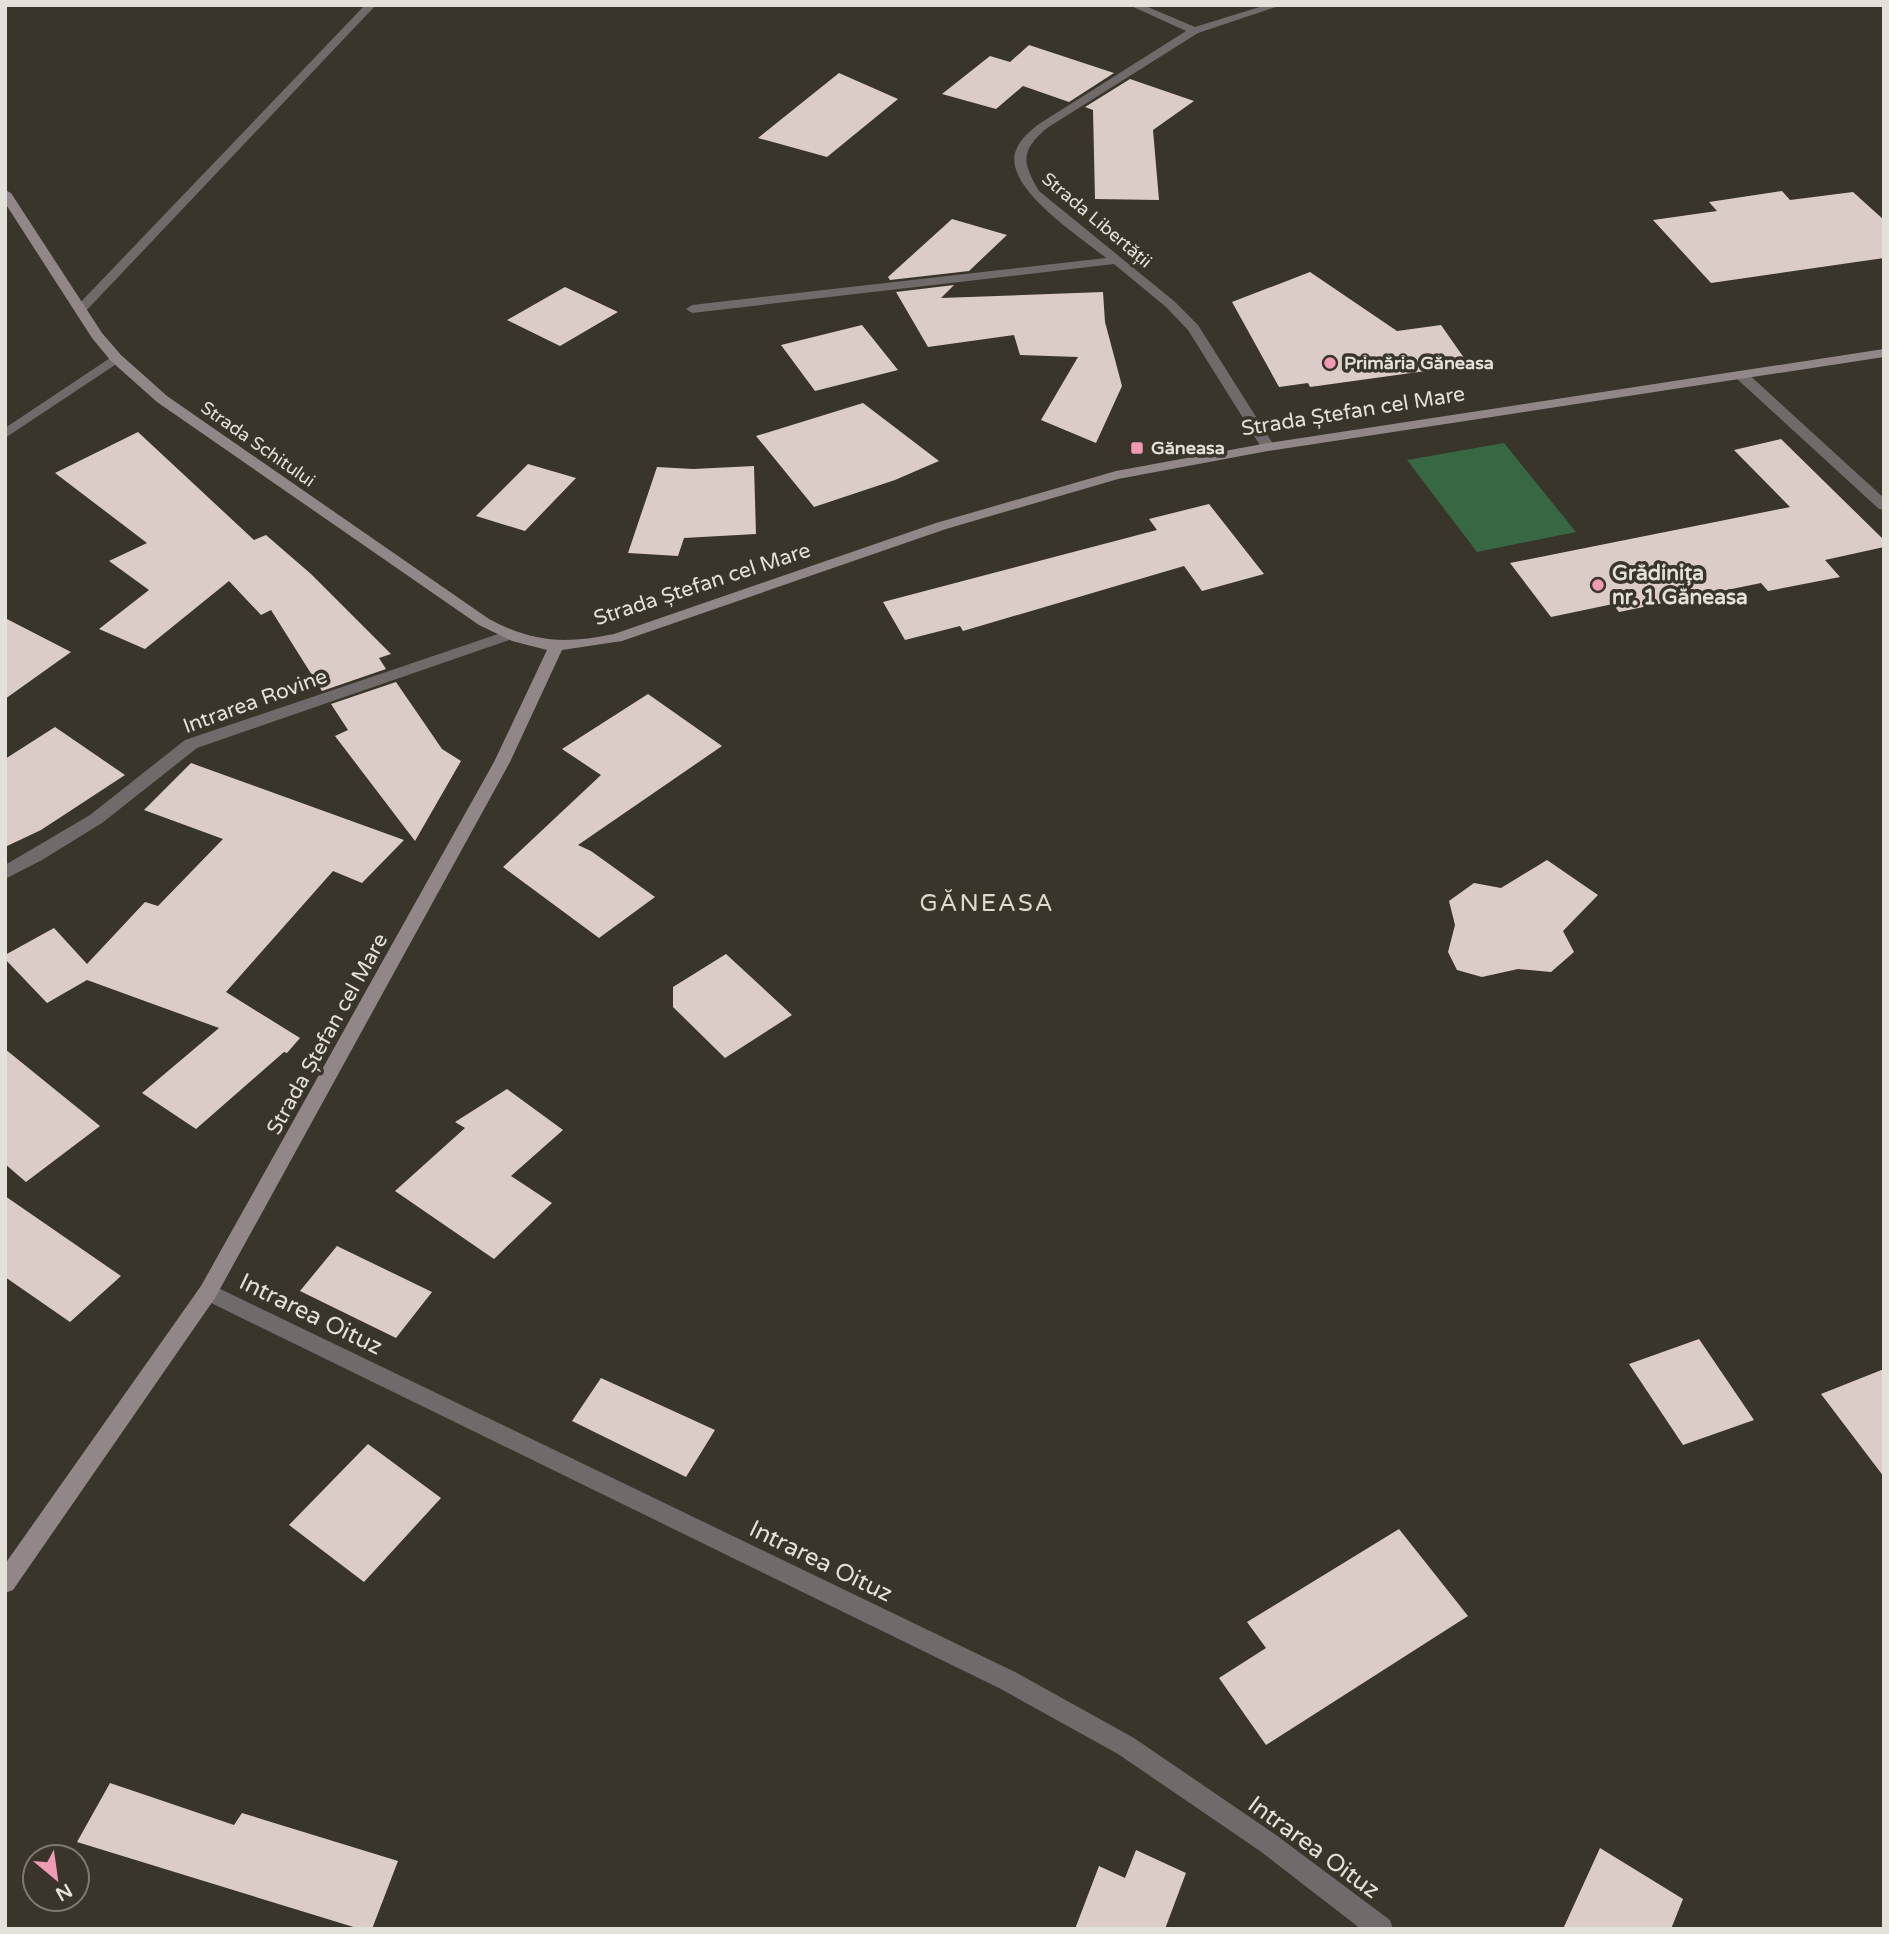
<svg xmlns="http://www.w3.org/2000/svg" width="1889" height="1934" viewBox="0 0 1889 1934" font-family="'Varela Round',sans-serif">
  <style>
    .green { fill: #386843 }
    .building { fill: #dcccc7 }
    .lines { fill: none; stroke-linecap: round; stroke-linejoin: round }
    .street { fill: #706a6b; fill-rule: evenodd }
    .secondary { fill: #918789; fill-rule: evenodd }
    .poi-dot { fill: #f19ab3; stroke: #39352a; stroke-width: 2.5 }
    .labels { text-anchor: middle; stroke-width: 7; stroke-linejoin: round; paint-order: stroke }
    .far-street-label { font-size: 18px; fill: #e3e1da; stroke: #39352a }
    .far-poi-label { font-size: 18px; font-weight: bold; fill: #e3e1da; stroke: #39352a; text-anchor: start }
    .street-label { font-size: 21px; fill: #e3e1da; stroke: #39352a }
    .poi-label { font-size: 21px; font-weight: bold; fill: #e3e1da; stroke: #39352a; text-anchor: start }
    .quarter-label { font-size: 24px; letter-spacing: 2px; fill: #e0dacd; stroke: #39352a }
    .near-street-label { font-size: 24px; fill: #e3e1da; stroke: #39352a }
  </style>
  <rect width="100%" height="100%" fill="#39352a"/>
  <!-- green -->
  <path class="green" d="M1504,443L1576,532L1477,552L1407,460Z"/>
  <!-- building -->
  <path class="building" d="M1029,45L1114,73L1069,102L1023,86L996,109L942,94L990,56L1010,62Z
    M839,73L898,99L827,157L758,138Z
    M1130,79L1194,101L1153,130L1159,200L1095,199L1093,110L1085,107Z
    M1782,191L1790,200L1853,192L1884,220V258L1711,283L1653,220L1717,211L1709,202Z
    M952,219L1007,235L969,271L890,280L888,277Z
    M1310,272L1397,331L1441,325L1469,365L1310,387L1308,383L1279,387L1232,302Z
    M954,285L941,298L1103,292L1105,322L1122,386L1096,443L1041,420L1078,357L1020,355L1014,335L928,347L896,292Z
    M565,287L618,312L560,346L507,320Z
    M862,325L898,370L815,391L781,345Z
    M863,403L939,461L895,480L814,507L756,436Z
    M138,432L254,540L266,535L311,574L391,654L379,658L386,669L322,691L271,610L261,615L229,581L145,649L99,629L149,590L109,561L147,543L55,473Z
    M1781,439L1884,540V547L1825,560L1840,577L1768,591L1761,583L1619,612L1613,604L1551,617L1510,563L1790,507L1734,450Z
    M528,464L576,478L525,531L476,516Z
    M754,466L756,534L684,538L678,556L628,553L657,467L693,469Z
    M1209,504L1264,574L1202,591L1184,566L963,631L960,626L905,640L883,602L1157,530L1149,519Z
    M5,618L71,652L5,699Z
    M396,682L442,749L461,761L415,841L335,736L348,730L331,704Z
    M648,694L722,746L578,845L591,851L655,897L599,938L503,867L601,775L562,749Z
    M55,727L125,775L41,830L5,847V759Z
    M191,763L404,840L362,883L333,871L226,992L300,1038L287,1053L284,1052L196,1129L142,1093L219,1028L87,980L47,1003L5,959V955L54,928L87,964L145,902L158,906L223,839L144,810Z
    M1547,860L1598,895L1563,931L1574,952L1551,972L1518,969L1482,977L1457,970L1448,952L1455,925L1449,901L1474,883L1501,888Z
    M726,954L792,1015L725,1058L673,1007V987Z
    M5,1049L100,1126L26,1182L5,1164Z
    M507,1089L563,1130L511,1176L552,1203L494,1259L395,1191L465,1128L455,1122Z
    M5,1196L121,1276L70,1322L5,1277Z
    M337,1246L432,1292L396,1338L300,1291Z
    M1699,1339L1754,1420L1683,1445L1629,1364Z
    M1884,1369V1477L1821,1394Z
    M601,1378L715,1430L686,1477L572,1421Z
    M368,1444L441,1498L364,1582L289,1525Z
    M1399,1529L1468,1616L1266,1745L1219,1678L1266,1648L1247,1622Z
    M110,1783L234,1825L242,1813L398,1861L372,1929H360L77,1842Z
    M1600,1848L1683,1899L1671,1929H1563Z
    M1136,1850L1186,1873L1165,1929H1075L1099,1866L1125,1878Z"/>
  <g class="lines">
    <!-- street -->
    <path class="street" d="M365,5H376L84,313H76V307Z
      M1129,5H1143L1195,27L1266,5H1282L1198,33L1047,128C1020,151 1022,162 1039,191L1174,301L1198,325L1275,447L1273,450H1263L1188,330L1166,307L1114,264L692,313L686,309L692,305L1106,258C1081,237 1006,190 1015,153C1019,140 1029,132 1039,124L1186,31Z
      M116,354L122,358L121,361L5,438V428Z
      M1741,371L1746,372L1884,498V510L1879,509L1736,378V372Z
      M507,631L515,636L512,639L197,748L102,823L42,860L5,879V865L90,815L185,740Z
      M208,1283L1015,1672L1134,1738L1276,1835L1390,1920L1393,1929H1361L1260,1851L1118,1754L999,1688L201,1298L198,1292L201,1286Z"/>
    <!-- secondary -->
    <path class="secondary" d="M5,190L11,193L102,333L121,355L167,396L489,619C534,643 565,644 614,634L936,523L1116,471L1268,443L1884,349V357L1268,451L1118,479L946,529L622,641L562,650L510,762L215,1298L13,1590L5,1593V1564L201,1286L494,762L547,650L512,641L479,625L157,402L111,361L92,338L5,203Z"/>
  </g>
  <!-- markers -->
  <g class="poi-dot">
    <circle cx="1330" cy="363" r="7"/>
    <rect x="1130" y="441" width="14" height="14" rx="3.5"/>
    <circle cx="1598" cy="585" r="7"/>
  </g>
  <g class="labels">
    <!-- far-street labels -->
    <g class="far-street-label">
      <text transform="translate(1097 220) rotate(40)" y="6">Strada Libertății</text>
      <text transform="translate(258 444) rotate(35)" y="6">Strada Schitului</text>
    </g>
    <!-- far-poi labels -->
    <g class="far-poi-label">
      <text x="1344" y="369">Primăria Găneasa</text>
      <text x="1151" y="454">Găneasa</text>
    </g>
    <!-- street labels -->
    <g class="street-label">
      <text transform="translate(1353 411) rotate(-9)" y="7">Strada Ștefan cel Mare</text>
      <text transform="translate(702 584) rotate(-18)" y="7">Strada Ștefan cel Mare</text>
      <text transform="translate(255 701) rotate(-20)" y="7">Intrarea Rovine</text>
      <text transform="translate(327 1034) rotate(-61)" y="7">Strada Ștefan cel Mare</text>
    </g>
    <!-- poi labels -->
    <g class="poi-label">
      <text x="1612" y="580">Grădinița<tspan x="1612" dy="24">nr. 1 Găneasa</tspan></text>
    </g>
    <!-- quarter labels -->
    <g class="quarter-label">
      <text x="987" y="911">GĂNEASA</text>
    </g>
    <!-- near-street labels -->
    <g class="near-street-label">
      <text transform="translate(311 1314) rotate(26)" y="8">Intrarea Oituz</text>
      <text transform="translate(821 1561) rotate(26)" y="8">Intrarea Oituz</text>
      <text transform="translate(1314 1847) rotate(36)" y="8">Intrarea Oituz</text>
    </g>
  </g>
  <!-- border -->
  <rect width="1889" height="1934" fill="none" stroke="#e3e1da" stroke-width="14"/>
  <!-- north arrow -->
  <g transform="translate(56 1878) rotate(151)"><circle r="33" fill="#39352a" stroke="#7d7a70" stroke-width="2"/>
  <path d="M0-5L12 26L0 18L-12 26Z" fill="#f19ab3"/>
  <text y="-10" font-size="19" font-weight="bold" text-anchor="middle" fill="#e3e1da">N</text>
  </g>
</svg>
